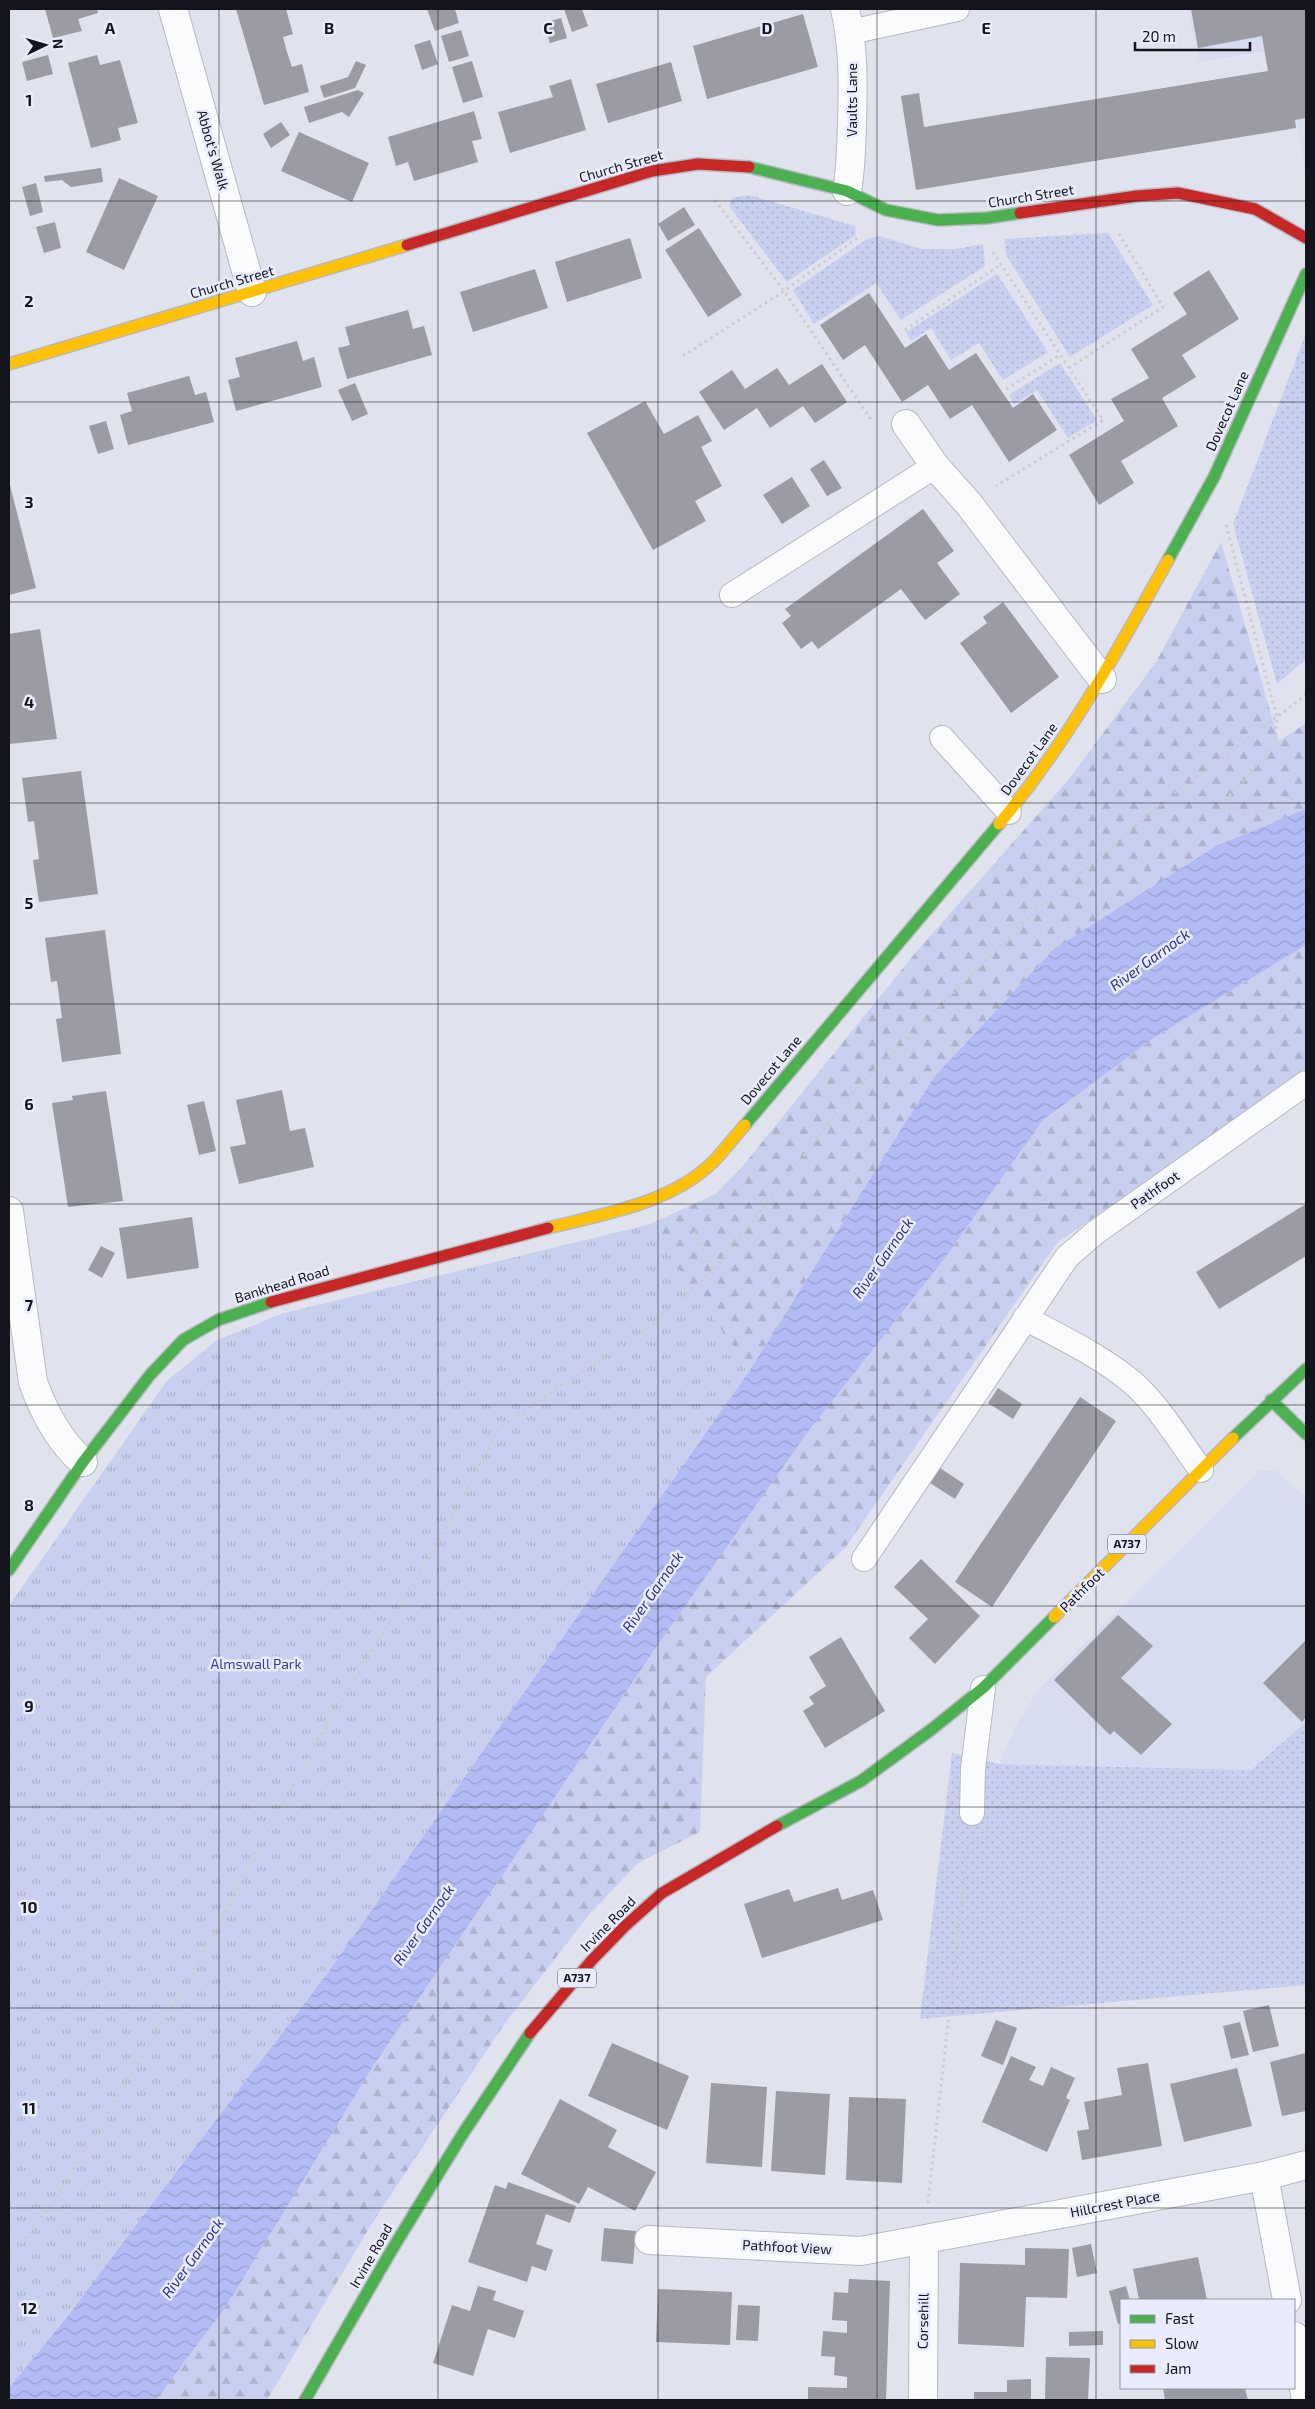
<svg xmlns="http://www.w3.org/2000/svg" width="1315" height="2409" viewBox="0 0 1315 2409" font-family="'Exo 2',sans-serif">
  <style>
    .built { fill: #d8dcf0 }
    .grass { fill: url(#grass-dots) }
    .forest { fill: url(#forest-firs) }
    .park { fill: url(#park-tufts) }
    .water { fill: url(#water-waves) }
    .building { fill: #9a9ba3 }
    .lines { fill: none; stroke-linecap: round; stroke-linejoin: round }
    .lane-casing { stroke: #b7b9c2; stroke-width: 26 }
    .street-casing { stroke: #b7b9c2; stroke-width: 30 }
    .fast-casing { stroke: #b7b9c2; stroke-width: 14 }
    .slow-casing { stroke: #b7b9c2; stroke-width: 14 }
    .jam-casing { stroke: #b7b9c2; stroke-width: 14 }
    .path { stroke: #cbcccf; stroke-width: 3; stroke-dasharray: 2.5 4; stroke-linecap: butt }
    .lane { stroke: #fafbfc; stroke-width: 24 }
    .street { stroke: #fafbfc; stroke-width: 28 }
    .fast { stroke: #4caf50; stroke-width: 11 }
    .slow { stroke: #ffc107; stroke-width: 11 }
    .jam { stroke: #c62828; stroke-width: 11 }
    .grid { fill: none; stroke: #14151c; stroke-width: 1; stroke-opacity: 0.55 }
    .labels { text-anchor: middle; stroke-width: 5; stroke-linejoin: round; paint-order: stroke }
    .shield { fill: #e9ecfd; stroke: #545660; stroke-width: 1 }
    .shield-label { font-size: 12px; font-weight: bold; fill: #14151c }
    .street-label { font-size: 14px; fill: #14151c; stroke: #e9ecfd }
    .park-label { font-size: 14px; fill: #393c92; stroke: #e9ecfd }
    .water-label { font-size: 15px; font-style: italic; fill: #303086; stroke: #e9ecfd }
    .grid-label { font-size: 16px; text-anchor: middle; font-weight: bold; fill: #14151c; stroke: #e9ecfd; stroke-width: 5; stroke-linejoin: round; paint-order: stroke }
  </style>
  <defs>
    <pattern id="grass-dots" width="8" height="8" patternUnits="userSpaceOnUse" patternTransform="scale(1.25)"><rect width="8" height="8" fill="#c9cfef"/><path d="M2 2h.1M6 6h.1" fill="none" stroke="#acb1cc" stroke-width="1.8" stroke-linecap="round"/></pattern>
    <pattern id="forest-firs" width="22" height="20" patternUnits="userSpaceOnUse" patternTransform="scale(1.25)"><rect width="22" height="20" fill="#c9cfef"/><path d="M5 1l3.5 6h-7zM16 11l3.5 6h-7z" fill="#acb1cc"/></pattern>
    <pattern id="park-tufts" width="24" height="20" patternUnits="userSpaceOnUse" patternTransform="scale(1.25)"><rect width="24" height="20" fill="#c9cfef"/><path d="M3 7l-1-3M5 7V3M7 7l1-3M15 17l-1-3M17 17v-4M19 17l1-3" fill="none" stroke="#acb1cc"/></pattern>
    <pattern id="water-waves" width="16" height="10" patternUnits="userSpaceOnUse" patternTransform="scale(1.25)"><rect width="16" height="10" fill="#b2bbf3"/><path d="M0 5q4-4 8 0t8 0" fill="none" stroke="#98a0d0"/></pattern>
  </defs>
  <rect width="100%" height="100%" fill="#e0e2ed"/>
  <!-- built -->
  <path class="built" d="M1188,9H1306V180L1285,48L1199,62Z
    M1260,1470L1277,1471L1306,1498V1722L1251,1770L999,1764L1017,1723L1039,1689Z"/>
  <!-- grass -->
  <path class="grass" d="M749,195L855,226L856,235L787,282L729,206L732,198Z
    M1108,233L1153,305L1070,357L1006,255L1005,239Z
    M879,236L922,249H956L983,244L985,266L901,320L876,283L814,324L793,290L867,239Z
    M997,274L1048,352L1003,380L979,343L951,360L931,328L911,341L906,332Z
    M1306,333V659L1277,684L1233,524Z
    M1060,363L1097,420L1068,438L1037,390L1014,404L1009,395Z
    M1306,1722V1985L920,2019L952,1753L999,1764L1251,1770Z"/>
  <!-- forest -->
  <path class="forest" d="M1221,542L1279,741L1306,723V809L1218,845L934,1077L750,1370L329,1971L9,2388V1606L167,1381L216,1341L281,1314L648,1225L716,1194L742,1167L916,952L1069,779L1156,662Z
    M1306,945V1070L1057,1243L845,1548L706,1677L700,1832L638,1863L588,1916L505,2023L374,2220L267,2400H156L227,2305L372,2068L655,1649L807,1433L942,1262L1043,1120L1154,1038Z"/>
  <!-- park -->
  <path class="park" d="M648,1225L750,1370C509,1714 273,2062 9,2388V1606L167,1381L216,1341L281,1314Z"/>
  <!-- water -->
  <path class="water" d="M1306,809V945L1154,1038L1043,1120L942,1262L807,1433L655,1649L372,2068L227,2305L156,2400H9V2388L69,2314L329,1971L750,1370L934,1077L1054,949L1218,845Z"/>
  <!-- building -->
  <path class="building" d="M45,9H97L98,13L78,19L82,31L53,38Z
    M236,9H286L293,34L283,37L287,52L292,67L302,64L309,92L264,105Z
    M427,9H455L459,23L435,31Z
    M564,9H582L588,26L572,32Z
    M1191,9H1306V118L1295,120L1296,128L916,190L901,96L919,93L924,127L1268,71L1262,36L1198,48Z
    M803,14L818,67L707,99L693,46Z
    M561,18L567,38L550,43L544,23Z
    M461,30L469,56L449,62L441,36Z
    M430,40L438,64L422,70L414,45Z
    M48,55L53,74L27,81L22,62Z
    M97,55L100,65L120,60L138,123L118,128L121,140L91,148L68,63Z
    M356,61L366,65L355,88L324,98L320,86L348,77Z
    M472,61L483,97L463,103L452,67Z
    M671,62L682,101L608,123L596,84Z
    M571,79L586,130L510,153L498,112L553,97L549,86Z
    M358,90L364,93L349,117L342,112L309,123L304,107Z
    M474,111L482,139L472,141L478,162L414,181L408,162L396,166L388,137Z
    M281,122L290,135L271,148L263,134Z
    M299,132L369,163L352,202L281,171Z
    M101,168L103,182L71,187L62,180L45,182L44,176Z
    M119,178L158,196L124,270L86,252Z
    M36,183L43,212L30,216L22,187Z
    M684,207L695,225L668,241L658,224Z
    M55,222L61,248L44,253L36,227Z
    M699,228L742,295L708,317L665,250Z
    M630,238L642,278L567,302L555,262Z
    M535,269L548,308L473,332L460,292Z
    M1209,270L1239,319L1182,355L1196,377L1162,398L1178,426L1121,461L1134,483L1099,505L1069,455L1124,421L1111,399L1149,378L1131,349L1187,314L1173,293Z
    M869,293L905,348L926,334L949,370L976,353L1013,408L1033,394L1057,430L1009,462L972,405L950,419L928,385L902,402L865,345L843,360L820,325Z
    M408,310L413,329L424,326L432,355L347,379L338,348L350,345L345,327Z
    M297,341L303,361L314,357L322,387L236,411L228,380L240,377L235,358Z
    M822,364L847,402L815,423L803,406L770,428L757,408L724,430L699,392L732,370L745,389L777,368L789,385Z
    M189,376L195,395L206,392L214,422L128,445L120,415L132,411L127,393Z
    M355,383L368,414L352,421L338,390Z
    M645,401L664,434L698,415L712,441L701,447L722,486L695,501L706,521L653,550L587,433Z
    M106,421L114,449L98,454L89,426Z
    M824,460L842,488L827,496L810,469Z
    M792,477L810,506L782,524L763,495Z
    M9,481L36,588L9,595Z
    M923,509L954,551L937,563L960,594L925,620L901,589L818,649L812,641L801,649L782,623L791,616L785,609Z
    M1003,602L1059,677L1011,713L960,643L987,623L983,617Z
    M40,629L57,739L9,744V634Z
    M81,771L98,894L39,902L33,860L39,859L34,821L28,822L22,778Z
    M105,930L121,1054L62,1062L56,1019L62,1018L57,981L51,982L45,938Z
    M282,1090L290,1131L305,1128L314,1167L239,1184L230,1147L246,1144L236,1100Z
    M106,1091L123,1201L68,1207L52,1103L73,1100L72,1096Z
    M204,1101L216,1151L199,1155L187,1105Z
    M1306,1204V1256L1219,1309L1196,1272Z
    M192,1217L199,1268L127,1279L119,1228Z
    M101,1246L115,1253L102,1278L88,1270Z
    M998,1388L1022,1404L1013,1419L988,1403Z
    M1080,1397L1116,1421L992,1607L955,1582Z
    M940,1468L964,1484L955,1499L930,1483Z
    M921,1559L980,1616L935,1664L909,1638L928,1619L894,1587Z
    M1118,1615L1153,1646L1121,1678L1172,1724L1141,1755L1114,1731L1110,1735L1054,1680Z
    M841,1637L885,1711L825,1748L803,1711L814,1704L809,1697L826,1686L809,1657Z
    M1306,1640V1717L1302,1722L1263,1683Z
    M838,1888L842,1900L873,1890L883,1920L762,1958L744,1904L789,1889L794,1902Z
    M1269,2005L1279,2046L1253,2052L1243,2011Z
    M996,2020L1017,2028L1003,2065L981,2056Z
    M1240,2022L1249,2055L1231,2059L1223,2026Z
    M612,2043L689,2076L667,2130L588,2096Z
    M1306,2053V2111L1282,2116L1270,2062Z
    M1011,2056L1036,2067L1029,2080L1043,2086L1051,2067L1075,2078L1066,2098L1070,2100L1047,2152L982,2122Z
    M1148,2063L1162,2146L1082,2160L1077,2131L1089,2129L1084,2102L1122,2095L1117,2068Z
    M1237,2068L1252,2126L1184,2142L1170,2084Z
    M711,2083L767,2087L762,2167L706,2163Z
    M776,2091L830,2094L825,2175L771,2171Z
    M849,2097L906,2099L902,2183L846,2180Z
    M560,2099L617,2130L608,2147L656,2172L635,2211L588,2187L579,2204L521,2174Z
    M508,2182L576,2206L570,2223L546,2214L536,2244L553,2250L546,2271L532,2266L527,2282L468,2262L495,2185L506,2189Z
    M604,2228L636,2231L633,2264L601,2261Z
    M1091,2244L1097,2273L1077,2277L1072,2248Z
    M1025,2248L1069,2249L1067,2298L1026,2297L1024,2347L958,2344L960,2263L1025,2265Z
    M1198,2257L1207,2300H1139L1133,2269Z
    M849,2279L890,2281L886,2400H808V2387L847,2388V2377L834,2375L835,2357L821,2356L823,2331L847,2333V2321L832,2320L834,2292L848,2293Z
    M478,2286L496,2291L493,2300L524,2311L515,2338L488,2329L473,2376L433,2363L452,2305L470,2311Z
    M1126,2286L1130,2300H1121V2323L1118,2324L1109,2291Z
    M658,2289L732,2292L730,2345L656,2342Z
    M738,2305L760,2306L758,2341L736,2340Z
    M1103,2331V2345L1069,2346V2332Z
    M1046,2357L1090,2358L1088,2400H1045Z
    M1031,2379V2400H974V2392H1007V2380Z
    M1163,2388H1245L1248,2400H1165Z"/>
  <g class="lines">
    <defs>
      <path id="lane" d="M850,32L957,9
        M732,595L935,466
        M942,738L1009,812
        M1025,1318C1062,1338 1101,1356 1133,1383C1160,1407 1180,1442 1201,1470
        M864,1559L1067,1257L1096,1232L1306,1083
        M972,1813L973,1769L983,1688"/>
      <path id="street" d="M173,9L252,292
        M845,9C854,48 853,85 852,125C851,147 851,169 847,191
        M906,424L935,466L968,503L1102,679
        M9,1211L33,1382C44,1413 59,1441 83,1462
        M1264,2176L1287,2300
        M649,2240L861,2251L1264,2176L1306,2165
        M1294,2336L1306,2400
        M923,2400L924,2241"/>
      <path id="fast" d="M749,167L847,191L886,210L938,220L987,218L1020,213
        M1168,560L1214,477L1306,274
        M745,1125L999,824
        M1271,1400L1306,1434
        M1233,1438L1306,1369
        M9,1570L83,1462L150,1375L183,1340L218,1320L271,1302
        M777,1826L861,1781L932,1729L983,1688L1054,1617
        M305,2400L390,2253L462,2135L530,2033"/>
      <path id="slow" d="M9,364L407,245
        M999,824C1067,743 1117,652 1168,560
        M548,1228C603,1214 670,1204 713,1162C724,1151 734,1137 745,1125
        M1054,1617L1233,1438"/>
      <path id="jam" d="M1020,213L1137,196L1178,193L1255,209L1306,238
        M407,245L652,171L698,164L749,167
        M271,1302L548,1228
        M530,2033L592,1960L625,1926L662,1893L777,1826"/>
    </defs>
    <!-- lane casing -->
    <use href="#lane" class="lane-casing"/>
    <!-- street casing -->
    <use href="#street" class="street-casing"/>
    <!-- fast casing -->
    <use href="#fast" class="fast-casing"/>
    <!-- slow casing -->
    <use href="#slow" class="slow-casing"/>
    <!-- jam casing -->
    <use href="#jam" class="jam-casing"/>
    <!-- path -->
    <path class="path" d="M715,200L784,291L872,421
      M993,252L1103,420L996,486
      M905,330L1000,265
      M683,356L784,291L860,236
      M1069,368L1163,307L1118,232
      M1006,389L1060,355
      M1226,525L1277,718L1275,745L1220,806L1256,814L1306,793
      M688,1220L714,1270
      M928,2203L968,1844
      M9,2259L55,2200L196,1967L311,1751L439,1541L501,1426L642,1332L714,1270L857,1088L1036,911L1168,798L1306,695"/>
    <!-- lane -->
    <use href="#lane" class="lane"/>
    <!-- street -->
    <use href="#street" class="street"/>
    <!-- fast -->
    <use href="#fast" class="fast"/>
    <!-- slow -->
    <use href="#slow" class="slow"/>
    <!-- jam -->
    <use href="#jam" class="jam"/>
  </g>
  <!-- grid -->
  <path class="grid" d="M219,9V2400M438,9V2400M658,9V2400M877,9V2400M1096,9V2400M9,201H1306M9,402H1306M9,602H1306M9,803H1306M9,1004H1306M9,1204H1306M9,1405H1306M9,1606H1306M9,1807H1306M9,2008H1306M9,2208H1306"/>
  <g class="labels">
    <!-- shield labels -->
    <g class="shield">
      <rect x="1108" y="1534.5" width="38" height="19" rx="4"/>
      <rect x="558" y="1968.5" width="38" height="19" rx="4"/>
    </g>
    <g class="shield-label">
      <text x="1127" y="1548">A737</text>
      <text x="577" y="1982">A737</text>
    </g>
    <!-- street labels -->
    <g class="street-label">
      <text transform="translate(852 100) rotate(-90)" y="5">Vaults Lane</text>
      <text transform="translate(213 150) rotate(74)" y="5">Abbot's Walk</text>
      <text transform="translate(621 166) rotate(-16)" y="5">Church Street</text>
      <text transform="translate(1031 196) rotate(-9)" y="5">Church Street</text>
      <text transform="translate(232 282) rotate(-16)" y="5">Church Street</text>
      <text transform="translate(1227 411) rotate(-66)" y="5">Dovecot Lane</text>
      <text transform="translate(1029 759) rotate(-54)" y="5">Dovecot Lane</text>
      <text transform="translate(771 1070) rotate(-50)" y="5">Dovecot Lane</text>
      <text transform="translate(1155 1190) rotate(-35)" y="5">Pathfoot</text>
      <text transform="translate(282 1284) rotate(-17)" y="5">Bankhead Road</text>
      <text transform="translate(1082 1590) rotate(-45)" y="5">Pathfoot</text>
      <text transform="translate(608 1924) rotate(-45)" y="5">Irvine Road</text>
      <text transform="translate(1115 2204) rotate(-11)" y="5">Hillcrest Place</text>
      <text transform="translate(787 2247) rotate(3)" y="5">Pathfoot View</text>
      <text transform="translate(371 2256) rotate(-60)" y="5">Irvine Road</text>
      <text transform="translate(923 2321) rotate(-89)" y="5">Corsehill</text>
    </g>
    <!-- park labels -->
    <g class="park-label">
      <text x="256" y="1669">Almswall Park</text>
    </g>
    <!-- water labels -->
    <g class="water-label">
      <text transform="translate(1150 960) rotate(-36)" y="5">River Garnock</text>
      <text transform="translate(883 1258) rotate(-55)" y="5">River Garnock</text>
      <text transform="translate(653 1592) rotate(-55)" y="5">River Garnock</text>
      <text transform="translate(424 1925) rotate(-55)" y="5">River Garnock</text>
      <text transform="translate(193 2258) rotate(-54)" y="5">River Garnock</text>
    </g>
  </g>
  <g class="grid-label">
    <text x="110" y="34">A</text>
    <text x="329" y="34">B</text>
    <text x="548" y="34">C</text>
    <text x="767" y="34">D</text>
    <text x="986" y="34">E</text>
    <text x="29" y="106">1</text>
    <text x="29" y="307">2</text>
    <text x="29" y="508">3</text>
    <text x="29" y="708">4</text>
    <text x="29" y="909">5</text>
    <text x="29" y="1110">6</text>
    <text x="29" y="1311">7</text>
    <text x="29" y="1511">8</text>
    <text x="29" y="1712">9</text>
    <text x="29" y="1913">10</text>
    <text x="29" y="2114">11</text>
    <text x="29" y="2314">12</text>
  </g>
  <!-- border -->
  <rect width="1315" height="2409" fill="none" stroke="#14151c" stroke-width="20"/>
  <!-- legend -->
  <rect x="1120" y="2299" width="175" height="90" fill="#e9ecfd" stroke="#9496a3"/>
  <rect x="1130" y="2315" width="25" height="8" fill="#4caf50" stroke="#9496a3"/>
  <text x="1165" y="2324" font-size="15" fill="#14151c">Fast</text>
  <rect x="1130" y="2340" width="25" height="8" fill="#ffc107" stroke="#9496a3"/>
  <text x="1165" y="2349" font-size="15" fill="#14151c">Slow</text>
  <rect x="1130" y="2365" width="25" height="8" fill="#c62828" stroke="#9496a3"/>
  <text x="1165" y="2374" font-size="15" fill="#14151c">Jam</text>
  <!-- north arrow -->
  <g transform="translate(45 45) rotate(85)" stroke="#e9ecfd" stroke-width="4" paint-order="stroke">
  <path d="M0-4L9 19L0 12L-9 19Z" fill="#14151c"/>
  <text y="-8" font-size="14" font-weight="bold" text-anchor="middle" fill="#14151c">N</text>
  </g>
  <!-- scale -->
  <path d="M1135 42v8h115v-8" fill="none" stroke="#14151c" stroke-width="2.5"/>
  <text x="1142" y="42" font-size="15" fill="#14151c" stroke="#e9ecfd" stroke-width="4" paint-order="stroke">20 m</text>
</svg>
